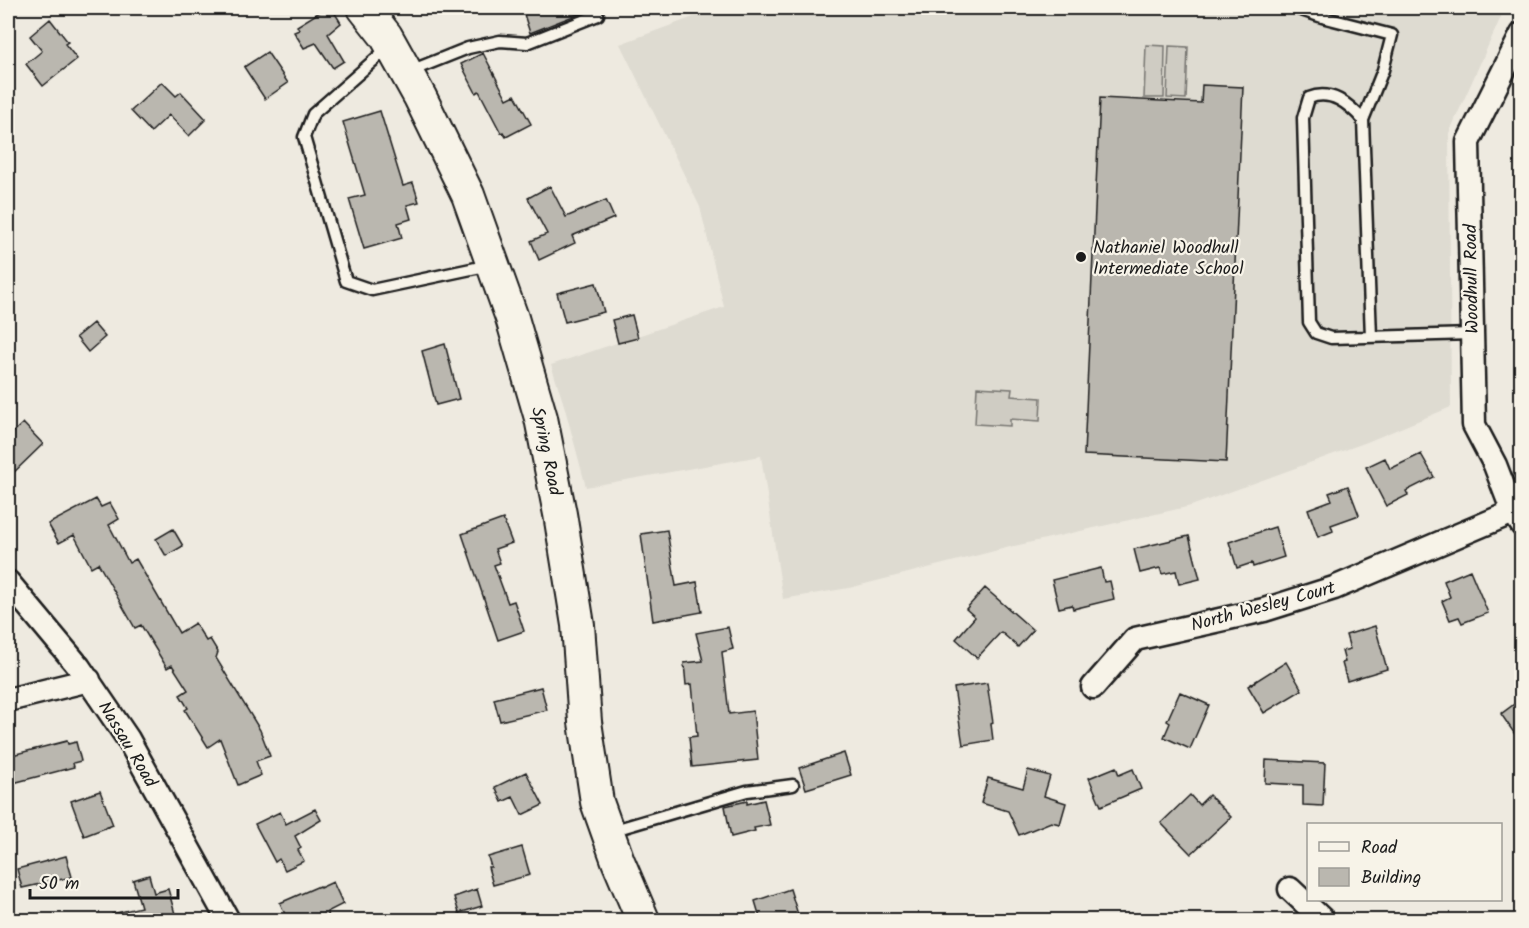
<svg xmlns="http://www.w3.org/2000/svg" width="1529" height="928" viewBox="0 0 1529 928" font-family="Kalam,sans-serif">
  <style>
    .built { fill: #dedbd1 }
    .green { fill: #cfccc3; stroke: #767470; stroke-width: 1.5 }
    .building { fill: #bab7af; stroke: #1c1c1c; stroke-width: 1.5 }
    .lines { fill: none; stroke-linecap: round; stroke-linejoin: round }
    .lane-casing { stroke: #1c1c1c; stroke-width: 15 }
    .street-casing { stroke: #1c1c1c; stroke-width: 27 }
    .secondary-casing { stroke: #1c1c1c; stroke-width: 36 }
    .lane { stroke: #f7f3e8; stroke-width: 10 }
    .street { stroke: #f7f3e8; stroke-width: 22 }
    .secondary { stroke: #f7f3e8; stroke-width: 32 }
    .poi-dot { fill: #1c1c1c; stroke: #f7f3e8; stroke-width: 2 }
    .labels { text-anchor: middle; stroke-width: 4.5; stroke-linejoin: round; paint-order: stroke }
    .poi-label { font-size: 18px; fill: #1c1c1c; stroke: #f7f3e8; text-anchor: start }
    .street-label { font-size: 18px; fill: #1c1c1c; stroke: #f7f3e8 }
  </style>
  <rect width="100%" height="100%" fill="#eeeae0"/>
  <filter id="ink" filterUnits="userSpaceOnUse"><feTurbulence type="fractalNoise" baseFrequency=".0167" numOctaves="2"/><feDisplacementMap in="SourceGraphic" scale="12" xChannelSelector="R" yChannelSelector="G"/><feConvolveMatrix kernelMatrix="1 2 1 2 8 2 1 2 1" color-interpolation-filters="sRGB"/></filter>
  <g filter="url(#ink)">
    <!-- built -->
    <path class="built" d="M718,8H1505L1449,133L1451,407L1367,442L1191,506L1010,547L849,588L783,599L761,456L586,487L564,405L551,365L724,307L700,207L620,44Z"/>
    <!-- green -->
    <path class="green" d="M1146,45L1165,46L1164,98H1144Z
      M1169,46L1188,47L1186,99L1167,98Z
      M977,387L1012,389L1011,396L1041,398L1040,421L1010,419V426L975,424Z"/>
    <!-- building -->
    <path class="building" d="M326,8L328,13L333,10L341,23L328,34L344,61L333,68L316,43L304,48L294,32L299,30L297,26Z
      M522,8H591V9L530,33Z
      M50,19L68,42L65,44L77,59L43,86L26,64L42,51L30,36Z
      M267,52L288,83L265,99L244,67Z
      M483,53L507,99L515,95L531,124L506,137L503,132L501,133L479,91L476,93L461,64Z
      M162,82L176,96L181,92L206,119L189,136L169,115L151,132L131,111Z
      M1202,85L1243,87L1226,462L1084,455L1100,98L1201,103Z
      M380,111L403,186L413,183L419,202L407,205L411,219L398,223L402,238L364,249L349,199L365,195L343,122Z
      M550,186L566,217L606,200L614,218L572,236L575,243L539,260L531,241L547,234L528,198Z
      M596,283L604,312L565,322L557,293Z
      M632,315L638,338L618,343L612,320Z
      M93,323L105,337L88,352L76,337Z
      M445,344L459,399L436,405L422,351Z
      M23,423L43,444L8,478V437Z
      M1421,454L1434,477L1406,491L1408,495L1386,506L1366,467L1385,458L1390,469Z
      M1348,486L1359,515L1331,525L1333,531L1318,537L1308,509L1332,500L1329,493Z
      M96,499L101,507L110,503L119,519L109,525L129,563L136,559L179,633L195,623L206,641L210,639L218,652L216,658L260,730L270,756L256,761L261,775L238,785L220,739L208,747L185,710L188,708L180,695L188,690L172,665L167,668L141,625L135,628L98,563L91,567L74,535L59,543L48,524Z
      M503,519L512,543L495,549L500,563L494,565L508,603L514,601L524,631L498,640L462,534Z
      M1275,527L1284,557L1253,567L1252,563L1237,568L1229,542Z
      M173,529L183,546L166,556L156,539Z
      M667,530L676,586L697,582L702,612L653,621L641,534Z
      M1189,536L1200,579L1179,584L1176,571L1162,574L1160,568L1140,573L1134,549Z
      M1101,568L1104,582L1110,581L1114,599L1073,609L1072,605L1059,608L1052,580Z
      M1470,570L1488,613L1462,623L1459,617L1450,620L1442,601L1450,597L1444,581Z
      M985,588L1033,630L1018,647L1001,632L977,658L956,639L975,617L966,609Z
      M1375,626L1387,669L1347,681L1342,663L1345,662L1342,651L1350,649L1346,635Z
      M728,627L733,649L722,652L729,714L753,711L758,760L692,767L689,737L697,736L692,684L686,685L684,663L703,661L696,633Z
      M1286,662L1302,690L1264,713L1248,686Z
      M987,683L993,723L991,724L993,740L963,745L954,688Z
      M541,687L547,710L500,721L494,699Z
      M1180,692L1209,705L1190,749L1164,737L1170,723L1167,721Z
      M1521,699V743L1501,714Z
      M67,741L68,744L76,742L81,761L73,763L74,767L13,783L8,756Z
      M844,753L851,775L806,789L799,768Z
      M1266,760L1325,763L1323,806L1303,805V785L1265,783Z
      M1116,767L1119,775L1133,769L1141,789L1101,806L1089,778Z
      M1028,770L1050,776L1044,796L1066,803L1060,824L1051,822L1019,835L1008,811L981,803L988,778L1023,788Z
      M526,772L543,805L522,815L513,797L502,802L495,787Z
      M100,791L113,825L84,836L71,801Z
      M1190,795L1199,805L1209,795L1231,817L1191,854L1161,823Z
      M764,800L770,825L754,828L755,831L731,837L725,806L747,801V804Z
      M315,809L321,820L295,836L301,848L298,850L304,861L285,870L279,859L275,862L255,824L280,812L286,824Z
      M522,847L530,875L493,885L488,867H491L488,857Z
      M66,856L72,877L22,888L17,869Z
      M149,875L154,893L168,889L177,921H112V914L141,907L133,880Z
      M333,882L343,904L327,912L331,921H288L280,903L319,886L320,888Z
      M477,889L482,906L459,913L454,897Z
      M790,889L800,921H761L755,901Z"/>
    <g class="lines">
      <defs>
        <path id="lane" d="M1295,8L1322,17L1392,35L1383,70L1363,120L1371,337
          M390,46L313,114L304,137L346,281L372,290L490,265
          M408,72L468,48L500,41L527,43L598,15
          M1363,120C1349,104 1331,89 1309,98L1303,118L1309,322L1316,333L1331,338L1472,334
          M611,831L747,791L793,785"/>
        <path id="street" d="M1522,34L1468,142L1474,425L1495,465L1513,512L1522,525
          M8,582L79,667L128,739L228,920
          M1093,687L1135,639L1264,610L1334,588L1513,512
          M8,700L89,680
          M1290,889L1323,920"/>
        <path id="secondary" d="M364,8L386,36L420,97L468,195L512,318L541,418L560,514L578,625L585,722L597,802L618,861L643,920"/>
      </defs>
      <!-- lane casing -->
      <use href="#lane" class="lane-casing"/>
      <!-- street casing -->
      <use href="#street" class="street-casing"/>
      <!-- secondary casing -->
      <use href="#secondary" class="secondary-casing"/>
      <!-- lane -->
      <use href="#lane" class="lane"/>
      <!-- street -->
      <use href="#street" class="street"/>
      <!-- secondary -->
      <use href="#secondary" class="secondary"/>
    </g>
  </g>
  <!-- markers -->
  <circle class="poi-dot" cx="1081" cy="257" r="6"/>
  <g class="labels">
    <!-- poi labels -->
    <g class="poi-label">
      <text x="1093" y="253">Nathaniel Woodhull<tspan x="1093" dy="21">Intermediate School</tspan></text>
    </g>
    <!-- street labels -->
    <g class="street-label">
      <text transform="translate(1471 279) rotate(-91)" y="6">Woodhull Road</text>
      <text transform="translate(547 451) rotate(78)" y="6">Spring Road</text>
      <text transform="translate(1263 606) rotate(-15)" y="6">North Wesley Court</text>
      <text transform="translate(128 744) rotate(59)" y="6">Nassau Road</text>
    </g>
  </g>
  <!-- margin -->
  <rect width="1529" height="928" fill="none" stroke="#f7f3e8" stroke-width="30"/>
  <rect x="15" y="15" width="1499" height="898" fill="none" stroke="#1c1c1c" stroke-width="2" filter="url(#ink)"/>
  <!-- legend -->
  <rect x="1307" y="823" width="195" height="78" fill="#f7f3e8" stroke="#9f9d96" stroke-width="1.5"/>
  <rect x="1319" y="842" width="30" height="9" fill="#f7f3e8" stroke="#9f9d96" stroke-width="1.5"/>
  <text x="1361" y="853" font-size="18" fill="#1c1c1c">Road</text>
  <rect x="1319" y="868" width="30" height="18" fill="#bab7af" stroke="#9f9d96" stroke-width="1.5"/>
  <text x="1361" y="883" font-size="18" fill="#1c1c1c">Building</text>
  <!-- scale -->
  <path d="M30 889v9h148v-9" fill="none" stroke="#1c1c1c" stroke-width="3"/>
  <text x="39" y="889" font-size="18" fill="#1c1c1c" stroke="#f7f3e8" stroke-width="4.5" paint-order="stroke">50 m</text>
</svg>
